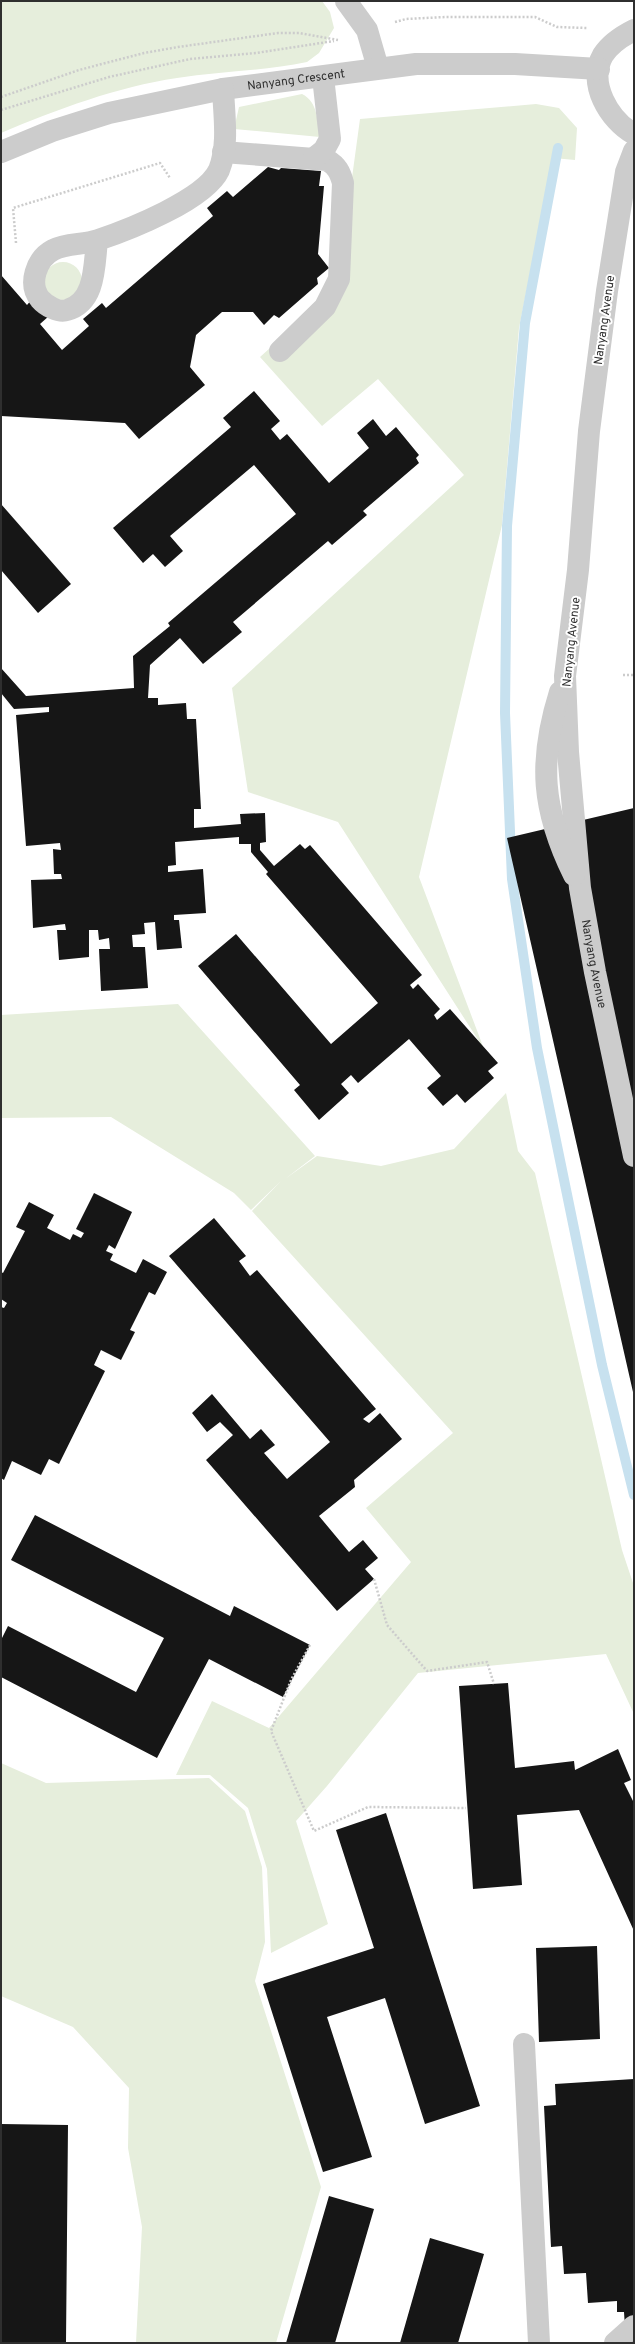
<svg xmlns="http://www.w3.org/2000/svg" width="635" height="2344" viewBox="0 0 635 2344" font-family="Overpass,sans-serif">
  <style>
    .green { fill: #e6eedc }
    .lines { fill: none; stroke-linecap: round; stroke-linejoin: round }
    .stream { stroke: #c7e1ef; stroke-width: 10 }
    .building { fill: #161616 }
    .path { stroke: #ccc; stroke-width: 2.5; stroke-dasharray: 2 2; stroke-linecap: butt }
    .minor { stroke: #ccc; stroke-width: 22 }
    .labels { text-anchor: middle; stroke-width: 4; stroke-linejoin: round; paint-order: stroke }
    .street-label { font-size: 12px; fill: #2f2f2f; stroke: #fff }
  </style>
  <rect width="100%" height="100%" fill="#fff"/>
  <!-- green -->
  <path class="green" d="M1,1H322L330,12L334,28L319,53L307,62C265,71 220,71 177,78C117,87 58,109 1,133Z
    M302,94C318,102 317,120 320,137L234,129L239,107Z
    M536,104L559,108L577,128L575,160L553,158L519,328L502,525L419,877L484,1049L338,822L248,792L232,688L464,475L378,379L322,426L260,357L337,288L360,119Z
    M44 281a19 19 0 1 1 38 0a19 19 0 1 1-38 0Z
    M178,1004L315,1156L285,1179L317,1156L381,1166L454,1149L506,1093L518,1151L535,1173L622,1550L634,1586V1714L606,1654L418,1673L327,1786L296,1821L328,1924L271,1953L267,1869L248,1808L210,1775H176L212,1701L269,1728L411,1562L366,1508L453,1433L252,1211L281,1181L251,1210L234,1193L111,1117L1,1118V1015Z
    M1,1763L46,1783L209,1778L245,1811L262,1867L265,1942L255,1981L321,2187L276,2343H136L142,2227L128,2148L129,2088L73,2027L1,1996Z"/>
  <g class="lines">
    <!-- stream -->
    <path class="stream" d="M558,148L525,323L507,526L505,713L512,879L537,1048L602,1365L634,1495"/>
  </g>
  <!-- building -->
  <path class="building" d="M268,167L279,170L281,168L321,171L319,186H324L318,254L329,268L317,278L318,284L279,318L274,315L264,325L253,312H222L196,335L190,367L205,385L139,439L125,423L1,416V275L27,305L33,298L49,316L40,324L62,350L89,326L83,319L102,303L106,308L213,216L207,208L227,191L233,197Z
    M254,391L280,421L271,429L280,440L287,434L329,483L369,448L357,433L373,419L386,436L396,427L419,455L416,458L419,463L363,511L367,515L332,545L328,541L233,622L242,632L203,664L180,638L150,665L148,698H158V705L186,703L187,719H196L201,809H194V828L241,824L240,814L265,813L266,842L260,843V850L274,866L300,844L305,849L310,845L422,975L410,985L413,989L418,984L440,1009L434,1015L437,1020L450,1009L498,1063L488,1071L494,1078L465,1103L457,1094L443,1106L427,1088L441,1076L409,1039L358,1083L351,1075L341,1084L349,1093L319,1120L294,1090L300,1085L198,966L236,934L331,1044L378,1003L266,874L268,872L251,852V844H239V837L175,842L176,865L168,866V872L203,869L206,913L174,915V920H179L182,948L157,950L155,922L144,923L145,934L132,935L133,947H145L148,988L101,991L99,949H110L109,938L99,940L98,930H89V957L59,960L57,930H66L65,924L33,928L31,880L62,879L61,874H54L53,849L61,850L60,843L26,846L16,715L49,712V707L14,709L1,693V668L26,696L134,688L133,656L170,626L168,623L296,514L254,465L170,536L183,551L165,567L153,554L143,563L113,528L231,427L223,418Z
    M1,504L71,584L38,613L1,570Z
    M634,808V1392H633L507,838Z
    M94,1193L132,1212L115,1249L109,1245L106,1251L113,1254L110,1260L136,1273L143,1259L167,1272L155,1295L149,1292L130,1330L135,1332L121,1360L101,1350L94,1365L105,1371L59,1464L49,1459L41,1475L12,1461L4,1480L1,1478V1307L4,1308L7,1303L1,1299V1272L3,1273L25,1231L16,1227L29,1202L54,1215L47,1228L70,1240L73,1234L81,1238L84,1233L76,1229Z
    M214,1218L246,1256L239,1261L250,1276L257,1270L376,1409L363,1419L369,1423L380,1413L402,1439L354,1480L355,1487L319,1516L349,1552L363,1540L378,1558L365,1569L374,1579L337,1611L206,1460L233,1435L220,1422L207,1432L192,1413L212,1394L250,1439L261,1429L275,1445L264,1453L287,1479L330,1442L169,1256Z
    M35,1515L230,1616L234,1606L310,1645L283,1697L209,1659L157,1758L1,1677V1640L8,1626L136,1692L164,1638L11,1560Z
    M508,1683L515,1768L574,1761L575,1770L618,1749L631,1780L624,1783L634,1803V1931L579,1810L517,1815L522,1885L473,1889L459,1686Z
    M386,1813L480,2106L425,2124L385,1998L327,2017L372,2157L323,2172L263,1984L374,1948L336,1830Z
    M597,1946L600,2039L539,2042L536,1948Z
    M634,2079V2343H626L624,2312H617V2301L588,2303L586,2273L564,2274L562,2246L551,2247L544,2106L556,2105L555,2084Z
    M1,2124L68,2125L66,2343H1Z
    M329,2196L374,2209L335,2343H286Z
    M430,2238L484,2254L458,2343H400Z"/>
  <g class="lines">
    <!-- path -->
    <path class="path" d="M395,22L406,19L446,17H535L557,27L587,28
      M1,97L79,70L144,53L178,47L278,33H299L338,40
      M1,110L109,77L190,59L256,53L334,41
      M16,243L13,208L160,163L170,178
      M623,675H634
      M374,1579L387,1625L427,1671L487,1662L494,1684
      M310,1645L291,1680L271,1731L314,1831L368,1807L466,1808"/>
    <!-- minor -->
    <g class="minor">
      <path d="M346,1L367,30L378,68"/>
      <path d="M634,30C622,36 610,44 603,55C587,83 609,120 634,134"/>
      <path id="s1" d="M634,151L626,172L607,291L589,431L578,570L565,676L568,752L580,888L595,972L634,1156"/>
      <path id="s2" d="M1,152L52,131L109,113L223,89L416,64H515L599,69"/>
      <path d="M223,152L327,160C337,166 340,172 343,183L339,279L325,307L280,351"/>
      <path d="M314,158L324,150L330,139L323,77"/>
      <path d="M97,241C94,265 96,302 67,310C59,313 46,306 40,299C28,284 36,259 53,250C66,243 84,245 98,240C128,230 205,200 219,170C229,145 224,115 223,89"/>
      <path d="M560,692C538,762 542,810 574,875"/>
      <path d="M524,2044L539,2343"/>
      <path d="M615,2343L634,2326"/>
    </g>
  </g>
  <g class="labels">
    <!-- street labels -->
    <g class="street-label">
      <text dy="4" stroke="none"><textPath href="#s2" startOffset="305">Nanyang Crescent</textPath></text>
      <text transform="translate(604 320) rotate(-82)" y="4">Nanyang Avenue</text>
      <text transform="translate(571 642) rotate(-84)" y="4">Nanyang Avenue</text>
      <text dy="4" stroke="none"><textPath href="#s1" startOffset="820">Nanyang Avenue</textPath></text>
    </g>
  </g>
  <!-- border -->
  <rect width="635" height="2344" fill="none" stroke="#2f2f2f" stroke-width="4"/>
</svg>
